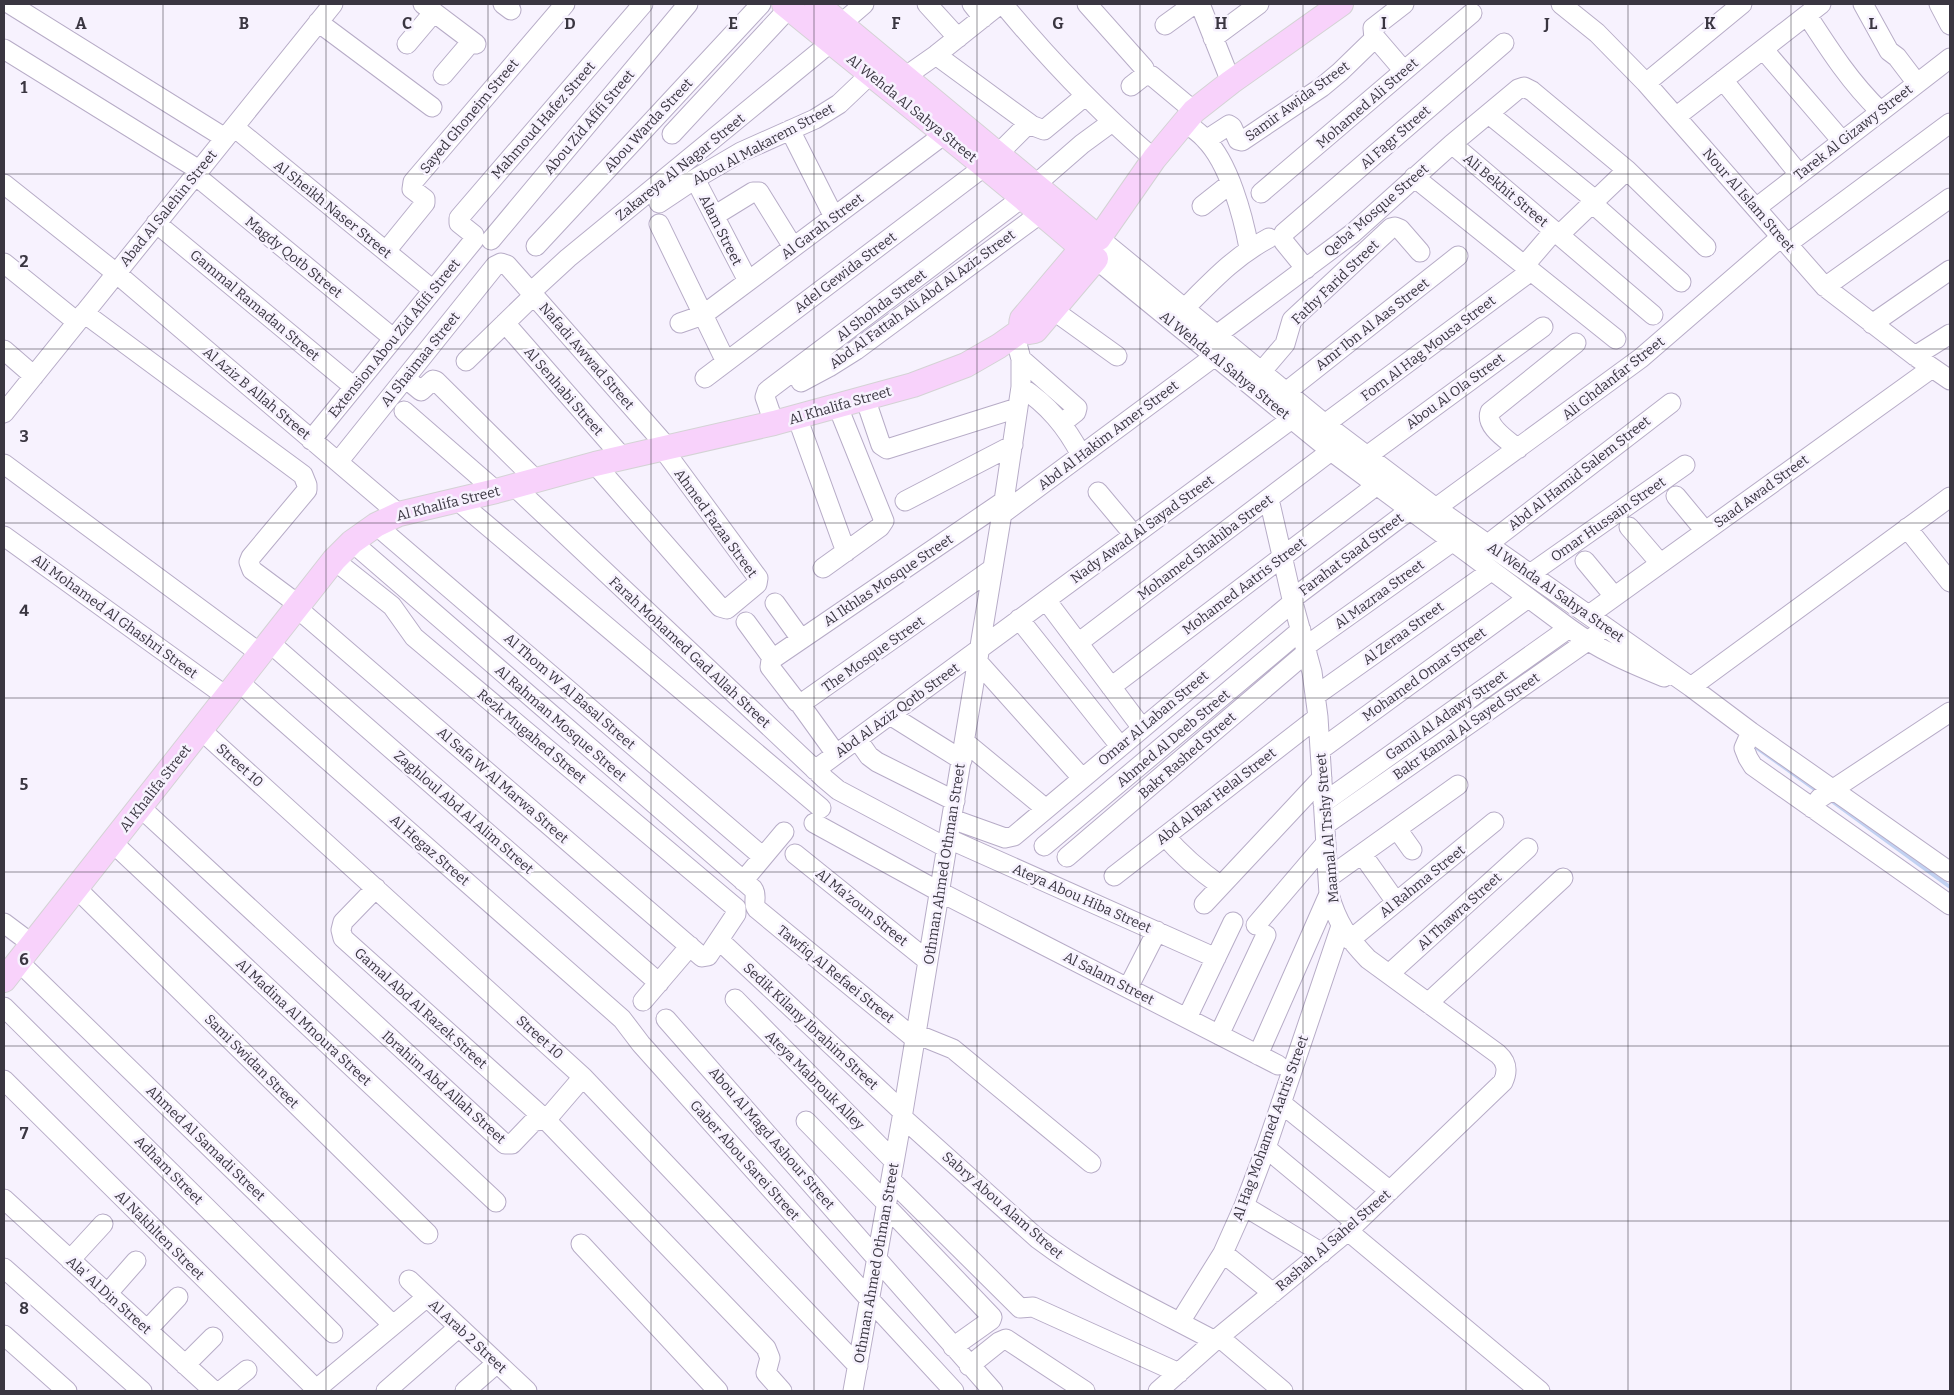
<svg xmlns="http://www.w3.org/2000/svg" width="1954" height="1395" viewBox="0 0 1954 1395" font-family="Bitter,serif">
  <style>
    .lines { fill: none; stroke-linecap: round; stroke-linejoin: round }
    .stream { stroke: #c1d1f1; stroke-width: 4 }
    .minor-casing { stroke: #b7acc7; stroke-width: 21 }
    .major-casing { stroke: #d4d3d5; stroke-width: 26 }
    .minor { stroke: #fff; stroke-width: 19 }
    .major { stroke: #f8d2fb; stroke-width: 24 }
    .grid { fill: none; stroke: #3a3641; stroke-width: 1; stroke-opacity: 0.55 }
    .labels { text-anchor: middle; stroke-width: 5; stroke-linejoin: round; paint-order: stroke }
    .street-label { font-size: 14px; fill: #3a3641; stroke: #f7f2fe }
    .grid-label { font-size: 16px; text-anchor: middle; font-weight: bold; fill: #3a3641; stroke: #f7f2fe; stroke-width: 5; stroke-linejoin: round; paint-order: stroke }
  </style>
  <rect width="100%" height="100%" fill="#f7f2fe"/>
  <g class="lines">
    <!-- stream -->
    <path class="stream" d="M1753,745L1819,792
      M1829,799L1950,887"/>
    <defs>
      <path id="minor" d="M10,4L225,138
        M423,4L476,44
        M503,4L511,10
        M927,4L958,38
        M972,4L983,18
        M1003,4C1051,62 1097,110 1154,159
        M1087,4L1144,68
        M1200,4L1231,82
        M1561,4L1597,33L1646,83L1825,287L1915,356L1950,380
        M1863,4L1889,51L1897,57L1916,82
        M1939,4L1950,25
        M1807,15C1829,49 1850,82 1880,111
        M318,22L432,107
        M842,23L864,4
        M1165,25L1194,4
        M1374,36L1404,71
        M1213,38L1259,4
        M407,44L434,12
        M4,49L199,170
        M1763,49L1842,141
        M936,55L1030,124
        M443,75L472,41
        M906,76L936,55L1000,4
        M1723,80L1799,174
        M1646,83L1742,4
        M1131,86L1145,75L1152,76L1194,111
        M1489,114L1595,200
        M1677,116L1821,4
        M1184,122C1191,127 1199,132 1205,139C1229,163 1243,216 1249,248
        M234,127L433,290
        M790,130L834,217
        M672,134L789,8
        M1206,140L1229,125L1232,127L1238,140L1242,141L1322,87L1340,72L1374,39L1373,28L1404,4
        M1452,144L1653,315
        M999,153L1028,124L1044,130L1085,96
        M195,175L393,338
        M1414,177L1616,339
        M695,179L748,281
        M4,184L116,273L399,514
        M1036,184L1082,144L1112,122
        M1261,193L1472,13
        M659,203L695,179L741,152L815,119L839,104L879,66
        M1592,203L1681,282
        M1202,206L1231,183
        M1756,208L1950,58
        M714,216L753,192H759L793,247
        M156,223L354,387
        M659,224L726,362
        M1559,235L1627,170
        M1099,238L1325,424L1436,508L1691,687L1751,732L1950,872
        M491,240L688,4
        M1787,244L1950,123
        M536,246L761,4
        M386,251L425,203V199L412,189L413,182L565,4
        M1086,251L1331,451L1569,628C1599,650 1630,663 1664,677
        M4,263L77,322
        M1524,266L1554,231
        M1306,269L1284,242L1282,237L1284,233L1504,43
        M1825,287L1950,198
        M531,292L568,258L830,43
        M1185,308C1212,281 1235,256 1269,238
        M1053,310L1117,356
        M84,313L303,475L307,485V490L251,557L249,562L252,570L299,605
        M505,323L623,458
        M680,323L703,315L954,127
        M1872,324L1950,270
        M1218,334L1353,233L1452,144L1518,89L1524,87L1532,91L1627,170L1706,247
        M4,350L34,376
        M1915,356L1950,334
        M1021,359L1077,408L1076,412L1062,423
        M466,361L534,295
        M1262,371L1285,344L1292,320L1391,228L1395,227L1400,229L1420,252
        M405,378L421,391L433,380L436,381L536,480
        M705,378L985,166
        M801,382L829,367L856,350L1041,213
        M1021,387C1048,405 1066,426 1081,455
        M1286,392L1458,256
        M865,398L881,445L887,449L1017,408
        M404,411L496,491
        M4,413L333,4
        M797,417L846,552
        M774,423L765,397L767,391L1023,197
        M1325,424L1531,271
        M311,440L474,240V235L459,223V218L643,4
        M1518,449C1508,440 1485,427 1490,412L1576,343
        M1367,456L1543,327
        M338,462L495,266L501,263L507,265L668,448
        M4,464L261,654
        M595,464L720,607L727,609L757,584L758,578L663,449
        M514,486L825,779L838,790L947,848
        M1098,492L1134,535
        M1676,496L1705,531
        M457,500L821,808
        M905,501L1013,445
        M1436,508L1641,358L1781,237
        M1002,514L1215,356
        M376,525L763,857
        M1629,527L1660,563
        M1907,528L1950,582
        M4,536L227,697
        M352,542L753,889C758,896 752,903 757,909L915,1039
        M1488,544L1671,403
        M1585,561L1614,596
        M823,568L880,527L884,521L838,407
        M992,569L802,703L797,702L770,667L771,660L1004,501
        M1530,574L1685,465
        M1292,599L1410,510
        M1046,600L1142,728
        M775,603L801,639
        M297,608L702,957L708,956L736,914V908L414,637L392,606L334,560
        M1589,615L1932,368
        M1019,619L1120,746
        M746,622L773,659
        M269,642L659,983
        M1078,643L1331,451
        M1306,646L1452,542
        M977,661L1082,778
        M239,682L622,1019L641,1044L870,1300L954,1391
        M1111,687L1377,485
        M1691,687L1950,497
        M1315,696L1491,571
        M800,704L836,754
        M890,715L962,760
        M201,730L583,1077L858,1366
        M1751,732L1744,748L1748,758L1753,766L1950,905
        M857,739L869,756L877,762L955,801
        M965,742L1046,809
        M1320,750L1528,598
        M815,770L1301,412
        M1323,803L1569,628
        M140,807L505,1144H512L534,1121L546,1120
        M1812,808L1820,798L1829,792L1950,712
        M952,819L1005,838L1014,836L1293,602
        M814,823L940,892L1278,1065
        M1325,825L1596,635
        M1397,829L1412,850
        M1165,836C1182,856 1200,871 1221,886
        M949,839L1216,958
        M112,842L496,1202
        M1044,846L1301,630
        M795,854L928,961
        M1362,854L1396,902
        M1067,857L1307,652
        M1114,876L1318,717
        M1328,878L1458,785
        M743,881L784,832
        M76,888L428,1234
        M376,888L343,922L341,930L343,938L546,1120L766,1348L770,1358L766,1373L782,1391
        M1204,904L1322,778
        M4,923L32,944
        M1256,925L1326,843
        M719,940L903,1112
        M1350,940L1494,822
        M18,961L393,1325
        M1389,974L1528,848
        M1128,988L1157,931
        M735,999L894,1161
        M643,1001L690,946
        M1428,1003L1563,878
        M4,1007L333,1333
        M1187,1018L1233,922
        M666,1019L993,1391
        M916,1034L953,1049L1091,1163
        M1219,1035L1266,935
        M1258,1055L1329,894
        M4,1080L316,1389
        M1281,1103L1390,1191
        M902,1117L1038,1239C1092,1280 1155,1309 1215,1341
        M546,1120L583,1077
        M806,1121L887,1204
        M1266,1148L1356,1223
        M891,1180L1020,1308L1033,1307L1179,1373
        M4,1199L214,1391
        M886,1206L992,1317L991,1320L953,1347
        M1244,1206L1322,1253
        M1348,1231L1540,1391
        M581,1244L718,1391
        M1223,1253L1273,1293
        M70,1260L103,1224
        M4,1268L142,1391
        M409,1280L527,1391
        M107,1294L136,1261
        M1180,1322L1223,1253L1244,1206L1266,1148L1341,926
        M147,1330L178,1297
        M4,1335L67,1391
        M1219,1337L1283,1391
        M185,1365L213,1337
        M969,1366L999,1342L1006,1339L1085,1391
        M221,1391L247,1370
        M314,1391L427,1297
        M386,1391L459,1327
        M465,1391L497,1363
        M853,1391L903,1112L1004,501L1021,387V359L1015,336
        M1158,1391L1219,1337L1348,1231L1503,1082C1508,1071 1507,1062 1498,1054L1368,959C1348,938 1337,923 1329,894L1318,717L1312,672L1292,599L1269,499"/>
      <path id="major" d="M784,4C883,85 985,164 1082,248L1022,319C1020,325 1022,330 1029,332L1035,331L1096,259
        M817,4L1099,238L1154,159L1194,111L1231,82L1341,4
        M4,980L334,560L352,542L376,525L399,514L496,491L595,464L774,423L913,385L966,365L999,346L1023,329"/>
    </defs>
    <!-- minor casing -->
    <use href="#minor" class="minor-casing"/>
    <!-- major casing -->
    <use href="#major" class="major-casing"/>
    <!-- minor -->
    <use href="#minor" class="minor"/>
    <!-- major -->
    <use href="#major" class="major"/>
  </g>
  <!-- grid -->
  <path class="grid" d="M163,4V1391M326,4V1391M488,4V1391M651,4V1391M814,4V1391M977,4V1391M1140,4V1391M1303,4V1391M1466,4V1391M1628,4V1391M1791,4V1391M4,174H1950M4,349H1950M4,523H1950M4,698H1950M4,872H1950M4,1046H1950M4,1221H1950"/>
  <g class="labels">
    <!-- street labels -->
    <g class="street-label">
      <text transform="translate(1297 101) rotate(-36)" y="5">Samir Awida Street</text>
      <text transform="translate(1367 103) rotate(-41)" y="5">Mohamed Ali Street</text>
      <text transform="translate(912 108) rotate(39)" y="5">Al Wehda Al Sahya Street</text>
      <text transform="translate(469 116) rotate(-50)" y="5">Sayed Ghoneim Street</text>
      <text transform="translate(543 120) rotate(-49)" y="5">Mahmoud Hafez Street</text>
      <text transform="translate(589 122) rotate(-50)" y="5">Abou Zid Afifi Street</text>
      <text transform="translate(648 125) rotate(-47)" y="5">Abou Warda Street</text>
      <text transform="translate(1853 132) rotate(-38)" y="5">Tarek Al Gizawy Street</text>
      <text transform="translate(1395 137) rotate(-41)" y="5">Al Fagr Street</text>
      <text transform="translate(763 144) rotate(-28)" y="5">Abou Al Makarem Street</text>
      <text transform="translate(680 167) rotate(-39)" y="5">Zakareya Al Nagar Street</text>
      <text transform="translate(1506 190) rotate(40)" y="5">Ali Bekhit Street</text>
      <text transform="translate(1749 200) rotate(49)" y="5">Nour Al Islam Street</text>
      <text transform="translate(168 208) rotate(-51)" y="5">Abad Al Salehin Street</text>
      <text transform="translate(333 209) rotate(39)" y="5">Al Sheikh Naser Street</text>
      <text transform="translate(1376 210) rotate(-41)" y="5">Qeba' Mosque Street</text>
      <text transform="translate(822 226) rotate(-37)" y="5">Al Garah Street</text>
      <text transform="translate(721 230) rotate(63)" y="5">Alam Street</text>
      <text transform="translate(294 257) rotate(39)" y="5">Magdy Qotb Street</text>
      <text transform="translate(845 272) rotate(-37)" y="5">Adel Gewida Street</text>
      <text transform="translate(1335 282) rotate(-44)" y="5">Fathy Farid Street</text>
      <text transform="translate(922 299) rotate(-36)" y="5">Abd Al Fattah Ali Abd Al Aziz Street</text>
      <text transform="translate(255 305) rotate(40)" y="5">Gammal Ramadan Street</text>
      <text transform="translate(881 305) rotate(-37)" y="5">Al Shohda Street</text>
      <text transform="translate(1372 324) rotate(-38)" y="5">Amr Ibn Al Aas Street</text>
      <text transform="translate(394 338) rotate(-51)" y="5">Extension Abou Zid Afifi Street</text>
      <text transform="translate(1428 348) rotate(-37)" y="5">Forn Al Hag Mousa Street</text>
      <text transform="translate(587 356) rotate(49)" y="5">Nafadi Awwad Street</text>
      <text transform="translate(420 359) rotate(-51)" y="5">Al Shaimaa Street</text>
      <text transform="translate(1225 365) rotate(39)" y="5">Al Wehda Al Sahya Street</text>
      <text transform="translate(1613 378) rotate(-38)" y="5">Ali Ghdanfar Street</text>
      <text transform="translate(564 391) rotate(49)" y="5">Al Senhabi Street</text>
      <text transform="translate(1455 391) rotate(-36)" y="5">Abou Al Ola Street</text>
      <text transform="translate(257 393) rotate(40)" y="5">Al Aziz B Allah Street</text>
      <text transform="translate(840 405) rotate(-16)" y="5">Al Khalifa Street</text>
      <text transform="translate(1108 435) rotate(-37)" y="5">Abd Al Hakim Amer Street</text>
      <text transform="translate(1579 473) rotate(-38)" y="5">Abd Al Hamid Salem Street</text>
      <text transform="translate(1761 491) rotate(-36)" y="5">Saad Awad Street</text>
      <text transform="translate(448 503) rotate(-14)" y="5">Al Khalifa Street</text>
      <text transform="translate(1608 519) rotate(-35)" y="5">Omar Hussain Street</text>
      <text transform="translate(716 523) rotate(54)" y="5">Ahmed Fazaa Street</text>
      <text transform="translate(1142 529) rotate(-36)" y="5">Nady Awad Al Sayad Street</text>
      <text transform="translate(1205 547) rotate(-37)" y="5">Mohamed Shahiba Street</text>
      <text transform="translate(1351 554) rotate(-37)" y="5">Farahat Saad Street</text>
      <text transform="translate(888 580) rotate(-34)" y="5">Al Ikhlas Mosque Street</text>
      <text transform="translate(1244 586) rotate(-37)" y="5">Mohamed Aatris Street</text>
      <text transform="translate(1556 592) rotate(35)" y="5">Al Wehda Al Sahya Street</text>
      <text transform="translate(1379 594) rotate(-36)" y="5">Al Mazraa Street</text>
      <text transform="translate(115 616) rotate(36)" y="5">Ali Mohamed Al Ghashri Street</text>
      <text transform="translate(1403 633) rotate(-36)" y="5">Al Zeraa Street</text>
      <text transform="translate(690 652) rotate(43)" y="5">Farah Mohamed Gad Allah Street</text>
      <text transform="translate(873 654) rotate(-35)" y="5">The Mosque Street</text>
      <text transform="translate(1424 674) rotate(-36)" y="5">Mohamed Omar Street</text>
      <text transform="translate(570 691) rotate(41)" y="5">Al Thom W Al Basal Street</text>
      <text transform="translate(897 710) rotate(-36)" y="5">Abd Al Aziz Qotb Street</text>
      <text transform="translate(1446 715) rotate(-35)" y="5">Gamil Al Adawy Street</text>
      <text transform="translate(1153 718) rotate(-40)" y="5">Omar Al Laban Street</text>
      <text transform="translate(561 723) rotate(41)" y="5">Al Rahman Mosque Street</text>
      <text transform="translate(1466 726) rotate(-35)" y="5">Bakr Kamal Al Sayed Street</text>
      <text transform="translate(532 736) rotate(40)" y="5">Rezk Mugahed Street</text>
      <text transform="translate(1173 738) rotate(-40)" y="5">Ahmed Al Deeb Street</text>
      <text transform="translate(1187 755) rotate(-41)" y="5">Bakr Rashed Street</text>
      <text transform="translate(240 765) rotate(42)" y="5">Street 10</text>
      <text transform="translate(503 785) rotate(41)" y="5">Al Safa W Al Marwa Street</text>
      <text transform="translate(155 788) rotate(-52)" y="5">Al Khalifa Street</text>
      <text transform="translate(1216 796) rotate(-38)" y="5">Abd Al Bar Helal Street</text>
      <text transform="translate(464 812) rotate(41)" y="5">Zaghloul Abd Al Alim Street</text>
      <text transform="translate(1327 828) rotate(-95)" y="5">Maamal Al Trshy Street</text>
      <text transform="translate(430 850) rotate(41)" y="5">Al Hegaz Street</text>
      <text transform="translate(944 864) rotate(-81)" y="5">Othman Ahmed Othman Street</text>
      <text transform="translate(1422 881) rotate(-39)" y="5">Al Rahma Street</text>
      <text transform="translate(1082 898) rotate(24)" y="5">Ateya Abou Hiba Street</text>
      <text transform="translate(862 907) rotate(39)" y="5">Al Ma'zoun Street</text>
      <text transform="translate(1459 911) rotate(-42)" y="5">Al Thawra Street</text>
      <text transform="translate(836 974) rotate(39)" y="5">Tawfiq Al Refaei Street</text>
      <text transform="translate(1109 978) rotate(27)" y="5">Al Salam Street</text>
      <text transform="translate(421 1008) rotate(42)" y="5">Gamal Abd Al Razek Street</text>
      <text transform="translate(304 1022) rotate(43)" y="5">Al Madina Al Mnoura Street</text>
      <text transform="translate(811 1026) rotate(43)" y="5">Sedik Kilany Ibrahim Street</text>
      <text transform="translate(540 1037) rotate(42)" y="5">Street 10</text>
      <text transform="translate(252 1061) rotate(45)" y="5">Sami Swidan Street</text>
      <text transform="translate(815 1080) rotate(45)" y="5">Ateya Mabrouk Alley</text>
      <text transform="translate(444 1087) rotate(42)" y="5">Ibrahim Abd Allah Street</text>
      <text transform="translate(1270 1128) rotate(-70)" y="5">Al Hag Mohamed Aatris Street</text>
      <text transform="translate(772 1138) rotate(49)" y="5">Abou Al Magd Ashour Street</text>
      <text transform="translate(206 1143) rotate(44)" y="5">Ahmed Al Samadi Street</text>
      <text transform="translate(745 1160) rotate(48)" y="5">Gaber Abou Sarei Street</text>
      <text transform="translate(169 1170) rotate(45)" y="5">Adham Street</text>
      <text transform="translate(1003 1205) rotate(41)" y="5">Sabry Abou Alam Street</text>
      <text transform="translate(160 1235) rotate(45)" y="5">Al Nakhlten Street</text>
      <text transform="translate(1333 1240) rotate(-41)" y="5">Rashah Al Sahel Street</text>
      <text transform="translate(876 1263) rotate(-80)" y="5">Othman Ahmed Othman Street</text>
      <text transform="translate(109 1295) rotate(42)" y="5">Ala' Al Din Street</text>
      <text transform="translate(468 1336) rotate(43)" y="5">Al Arab 2 Street</text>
    </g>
  </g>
  <g class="grid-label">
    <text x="81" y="29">A</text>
    <text x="244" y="29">B</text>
    <text x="407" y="29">C</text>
    <text x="570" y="29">D</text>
    <text x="733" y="29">E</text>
    <text x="896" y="29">F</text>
    <text x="1058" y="29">G</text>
    <text x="1221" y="29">H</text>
    <text x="1384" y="29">I</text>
    <text x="1547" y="29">J</text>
    <text x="1710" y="29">K</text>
    <text x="1873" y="29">L</text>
    <text x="24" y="93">1</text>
    <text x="24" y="267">2</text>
    <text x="24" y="442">3</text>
    <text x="24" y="616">4</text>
    <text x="24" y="790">5</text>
    <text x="24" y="965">6</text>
    <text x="24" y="1139">7</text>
    <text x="24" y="1314">8</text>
  </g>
  <!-- border -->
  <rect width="1954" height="1395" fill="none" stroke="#3a3641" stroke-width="10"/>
</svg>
